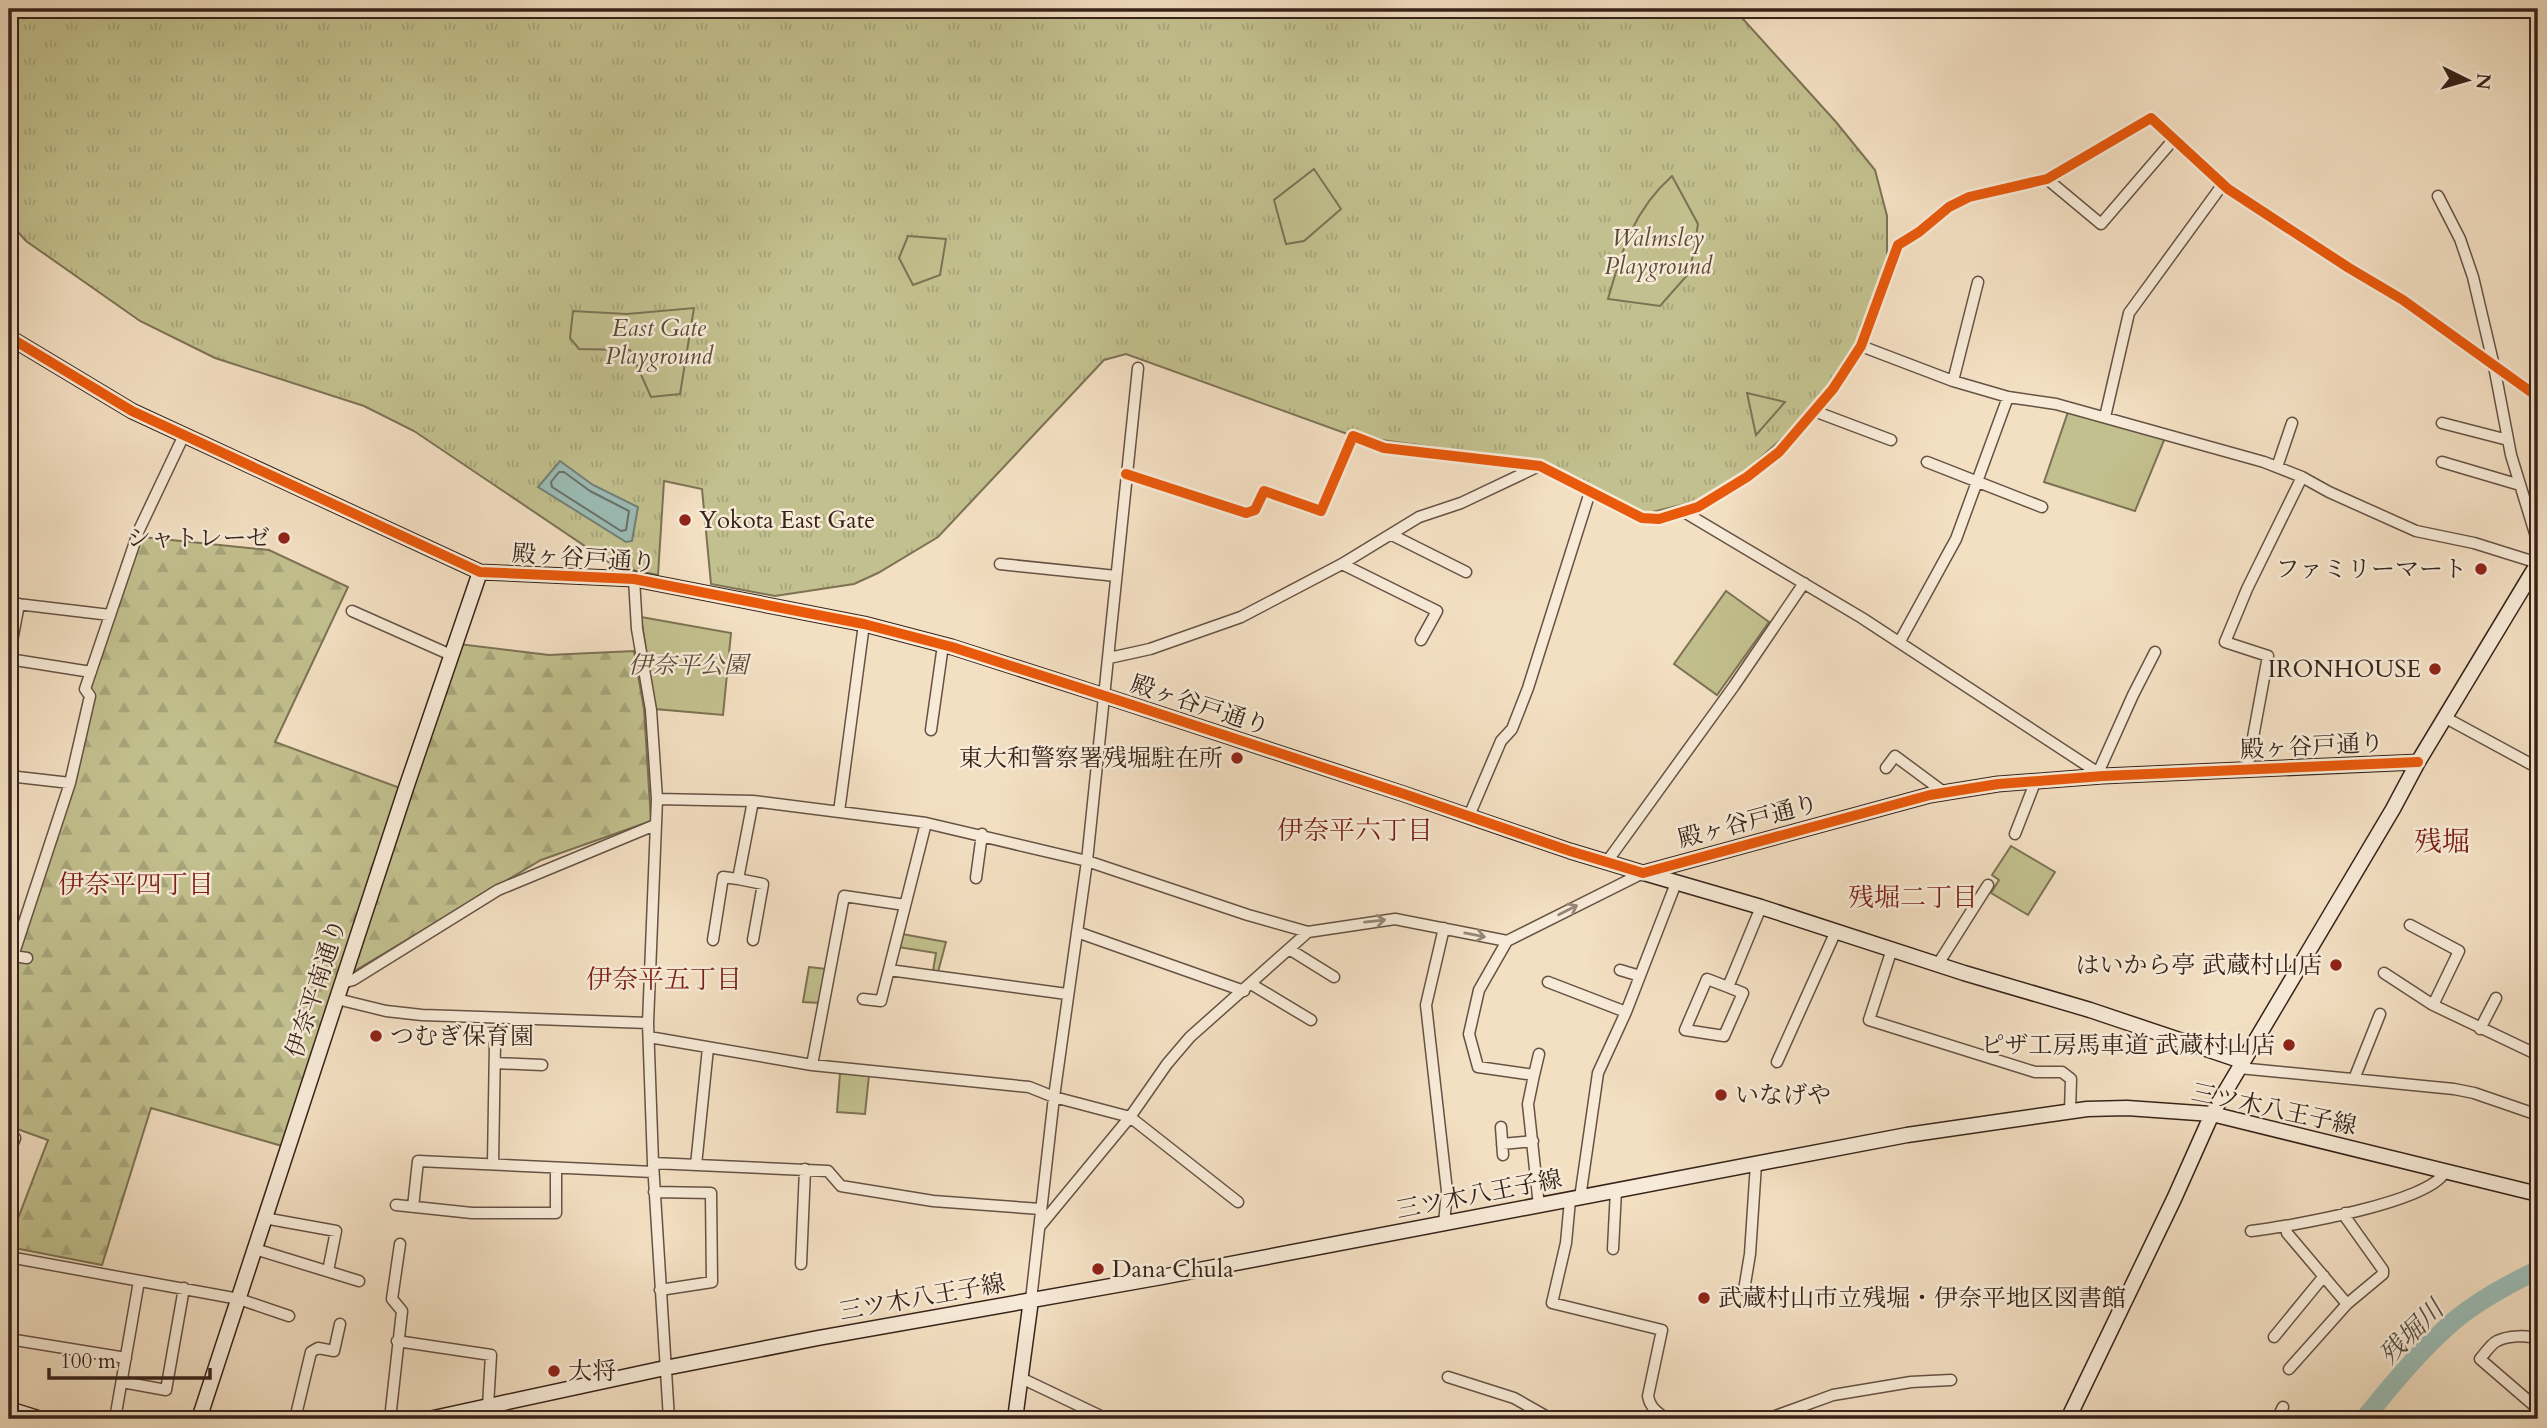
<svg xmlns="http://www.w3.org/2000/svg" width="2547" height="1428" viewBox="0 0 2547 1428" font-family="Cardo,'Noto Serif JP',serif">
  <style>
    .grass { fill: url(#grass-tufts); stroke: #7c7254; stroke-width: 2 }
    .forest { fill: url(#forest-firs); stroke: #7c7254; stroke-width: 2 }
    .park { fill: #c2c08e; stroke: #7c7254; stroke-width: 2 }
    .water { fill: #9bbcb5; stroke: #737f77; stroke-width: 2 }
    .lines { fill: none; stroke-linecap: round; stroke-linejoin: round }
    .shore { stroke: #697068; stroke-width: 2 }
    .river { stroke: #9bbcb5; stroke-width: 19 }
    .street-casing { stroke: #665244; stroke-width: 13 }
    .secondary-casing { stroke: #37231a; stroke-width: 17 }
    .street { stroke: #f7ead7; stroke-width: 10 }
    .secondary { stroke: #f7ead7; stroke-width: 14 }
    .cycleway-casing { stroke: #f7ead7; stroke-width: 15 }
    .cycleway { stroke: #e8590c; stroke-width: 10 }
    .oneway { stroke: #978678 }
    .poi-dot { fill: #8f2418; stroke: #f7ead7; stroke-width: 2.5 }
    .labels { text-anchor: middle; stroke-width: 5; stroke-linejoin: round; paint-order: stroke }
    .park-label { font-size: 24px; font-style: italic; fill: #5a4a37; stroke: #f7ead7 }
    .poi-label { font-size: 24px; fill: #37231a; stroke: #f7ead7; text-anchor: start }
    .street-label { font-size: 24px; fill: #37231a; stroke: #f7ead7 }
    .neighbourhood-label { font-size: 26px; fill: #7a1f14; stroke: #f7ead7 }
    .water-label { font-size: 26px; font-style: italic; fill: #555148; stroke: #f7ead7 }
    .quarter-label { font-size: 28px; fill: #7a1f14; stroke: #f7ead7 }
  </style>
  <defs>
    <pattern id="grass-tufts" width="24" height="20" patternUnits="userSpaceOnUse" patternTransform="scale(1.75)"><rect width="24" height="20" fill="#c2c08e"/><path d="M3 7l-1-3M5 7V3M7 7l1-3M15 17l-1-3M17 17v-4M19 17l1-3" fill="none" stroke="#a7a57a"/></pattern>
    <pattern id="forest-firs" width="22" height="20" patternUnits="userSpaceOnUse" patternTransform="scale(1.75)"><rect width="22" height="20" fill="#c2c08e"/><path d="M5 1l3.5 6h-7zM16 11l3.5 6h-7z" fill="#a7a57a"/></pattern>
  </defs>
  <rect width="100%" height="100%" fill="#f3dfc2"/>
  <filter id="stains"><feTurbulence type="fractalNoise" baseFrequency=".00286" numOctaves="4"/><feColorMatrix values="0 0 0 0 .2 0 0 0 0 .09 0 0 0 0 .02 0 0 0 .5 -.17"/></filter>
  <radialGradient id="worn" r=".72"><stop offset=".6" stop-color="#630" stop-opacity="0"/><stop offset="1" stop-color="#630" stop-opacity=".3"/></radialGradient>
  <!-- grass -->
  <path class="grass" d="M9,9H1734L1836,122L1875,170L1887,216V272L1865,335L1824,401L1718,496L1636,516L1540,466L1475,453L1353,436L1126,354L1104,360L938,537L878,573L854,584L775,596L711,584L702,489L664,481L658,575L616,567L414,431L364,406L215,358L140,321L26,241L9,222Z"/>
  <!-- forest -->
  <path class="forest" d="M142,537L269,550L348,587L275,742L408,791L459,644L549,655L634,651L644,709L651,821L541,860L338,981L282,1146L151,1108L102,1265L9,1247V1242L48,1140L9,1126V973L17,955L73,783L86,691Z"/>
  <!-- park -->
  <path class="park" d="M1314,169L1341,209L1304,241L1286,244L1274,200Z
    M1672,176L1698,224L1690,272L1660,306L1608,299C1622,250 1633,211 1672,176Z
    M908,236L946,239L940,275L913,285L899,258Z
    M694,308L680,394L651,397L630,350L579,349L570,338L573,311L627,314Z
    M1747,393L1785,402L1756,435Z
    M2068,412L2165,438L2135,511L2044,482Z
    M1726,591L1769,622L1717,695L1674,664Z
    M641,617L731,633L723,715L655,709Z
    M2011,846L2055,872L2028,915L1991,893L1999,880L1992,875Z
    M902,934L946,942L938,972L933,971L936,953L898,947Z
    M809,967L827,969L820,1003L803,1002Z
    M840,1073L869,1075L865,1114L837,1112Z"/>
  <!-- water -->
  <path class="water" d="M560,461L593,485L638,507L632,541L626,542L538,487Z"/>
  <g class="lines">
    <!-- shore -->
    <path class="shore" d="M559,472H564L590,491L629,511L626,530L621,531L552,487L551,482Z"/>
    <!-- river -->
    <path class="river" d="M2364,1419C2390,1387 2416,1355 2447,1327C2473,1303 2507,1285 2538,1270"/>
    <defs>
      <path id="street" d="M2047,179L2101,224L2174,139
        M2438,196L2460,239L2473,277L2494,366L2511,455L2538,543
        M1861,346L1953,381L2008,397L2056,404L2264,462L2302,477L2329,492L2416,531L2474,543L2538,563
        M1953,381L1978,282
        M1814,411L1891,440
        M2105,417L2129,313L2223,184
        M2442,423L2508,440
        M1927,462L2042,507
        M2442,462L2520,485
        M2277,467L2292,423
        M1126,474L1246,513L1255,510L1264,491L1321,511L1353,436L1384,448L1540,466L1642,518L1659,519L1698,507L1747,477L1779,452L1833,389L1861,346L1898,245L1919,232L1949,207L1969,197L2047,179L2151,118L2228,189L2349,268L2403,300L2538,397
        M9,512H10
        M1684,512L1862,618L2103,776
        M1392,535L1466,572
        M1000,564L1116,576
        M1342,564L1437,611L1421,640
        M634,579L637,629L651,710L657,799L648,1023L653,1163L669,1419
        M9,603L110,615
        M352,611L451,655
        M1900,641L1956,539L2008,397
        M9,657L19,604
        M1109,658L1150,649L1241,617L1342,564L1419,517L1461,503L1537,467
        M9,659L91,672
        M2446,718L2538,768
        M931,730L943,645
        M1886,768L1895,756L1945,793
        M2247,770L2268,656L2225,642L2247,589L2302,477
        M2098,773L2133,695L2155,652
        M9,776L70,783
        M657,799L753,801L926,823L1087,861L1248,915L1308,932
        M839,812L864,624
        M1469,816L1501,741L1512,729L1528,688L1590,492
        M2015,834L2036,780
        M1606,863L1734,686L1804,583
        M976,878L982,834
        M738,879L763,884L753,940
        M2410,925L2459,951L2433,1005
        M1077,932L1244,991
        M713,940L723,877L738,879L753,801
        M1289,949L1334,977
        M1892,949L1869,1020L2035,1072H2062L2071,1079L2070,1111
        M13,956L27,958
        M9,964L13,956L70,783L90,696L85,689L139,530L184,435
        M1938,964L1988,885
        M889,970L1067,994
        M1620,970L1640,976
        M2384,973L2433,1005L2538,1055
        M1548,982L1626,1012
        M342,983L353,980L498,890L655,825
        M1251,984L1311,1020
        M1728,987L1707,979L1685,1030L1724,1036L1743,993L1728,987L1761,907
        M337,999L386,1011L422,1015L648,1023
        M863,999L881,1001L926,823
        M2480,1029L2496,998
        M649,1037L812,1065L1029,1087L1054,1097L1130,1117L1238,1202
        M1777,1062L1836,931
        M495,1063L542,1065
        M812,1065L844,896L905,905
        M2239,1068L2454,1089L2474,1093L2538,1115
        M1534,1075L1539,1054
        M2354,1079L2380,1014
        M1501,1127L1503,1155
        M9,1136L15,1138L9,1154
        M1502,1144L1533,1141
        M653,1163L828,1171L841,1186L933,1201L1041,1209
        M493,1164L495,1043
        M696,1165L708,1048
        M654,1192L711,1193L712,1282L660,1290
        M1580,1198L1598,1073L1626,1012L1676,883
        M1570,1200L1566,1243L1552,1303L1662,1330L1648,1396C1650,1408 1658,1413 1667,1419
        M396,1205L472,1213H556V1168
        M1539,1206L1528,1104L1534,1075L1478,1067L1469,1034L1479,990L1507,941L1643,873
        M413,1207L418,1161L653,1172
        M264,1218L336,1231L328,1271
        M1444,1224L1447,1191L1426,1005L1444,928
        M1040,1226L1130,1117L1167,1064L1190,1037L1308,932L1395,919L1507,941
        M2286,1227L2287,1233L2347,1304L2383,1274V1270L2346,1218L2345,1213
        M2251,1231C2285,1227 2434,1202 2445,1171
        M255,1249L359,1281
        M1613,1249L1616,1190
        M9,1257L239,1299L289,1316
        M801,1264L805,1169
        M1744,1290L1750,1254L1756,1164
        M1031,1300L1054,1097L1087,861L1138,368
        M2274,1337L2324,1276
        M9,1339L126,1358
        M2538,1340C2529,1334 2507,1336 2497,1341C2491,1344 2485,1353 2480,1359L2538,1409
        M397,1341L491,1355L488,1406
        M2289,1369L2347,1304
        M1448,1377L1514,1398L1551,1419
        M1021,1378L1107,1419
        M122,1382L166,1390L184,1288
        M115,1419L139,1281
        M295,1419L311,1352L318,1348L334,1351L340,1324
        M390,1419L402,1311L392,1299L400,1244
        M1767,1419L1833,1395L1911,1382L1951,1380
        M2277,1419L2283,1407"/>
      <path id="secondary" d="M9,337L132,411L480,572L634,579L864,624L952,647L1105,696L1404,794L1570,851L1643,873L1930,795L1998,784L2103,776L2418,762
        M1644,873L1761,907L1964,973L2090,1010L2242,1061
        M9,1409L41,1419
        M199,1419L406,788L480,572
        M429,1419L665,1368L818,1338L1162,1277L1907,1135L2087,1109L2127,1108L2212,1114L2538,1194
        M1015,1419L1031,1300
        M2068,1419L2174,1199L2212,1114L2393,809L2418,762L2538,563"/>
    </defs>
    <!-- street casing -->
    <use href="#street" class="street-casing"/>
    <!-- secondary casing -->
    <use href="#secondary" class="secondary-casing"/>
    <!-- street -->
    <use href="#street" class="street"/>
    <!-- secondary -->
    <use href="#secondary" class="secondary"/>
    <defs>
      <path id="cycleway" d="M9,337L132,411L480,572L634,579L864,624L952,647L1105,696L1404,794L1570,851L1643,873L1930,795L1998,784L2103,776L2418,762
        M1126,474L1246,513L1255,510L1264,491L1321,511L1353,436L1384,448L1540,466L1642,518L1659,519L1698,507L1747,477L1779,452L1833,389L1861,346L1898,245L1919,232L1949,207L1969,197L2047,179L2151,118L2228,189L2349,268L2403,300L2538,397"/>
    </defs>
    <!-- cycleway casing -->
    <use href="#cycleway" class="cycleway-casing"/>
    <!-- cycleway -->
    <use href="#cycleway" class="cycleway"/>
  </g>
  <!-- one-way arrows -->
  <defs><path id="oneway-shaft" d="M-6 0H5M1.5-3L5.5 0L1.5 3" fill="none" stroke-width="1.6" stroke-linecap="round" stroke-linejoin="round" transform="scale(1.75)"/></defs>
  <g class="oneway">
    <use href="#oneway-shaft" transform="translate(1568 910) rotate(-27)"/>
    <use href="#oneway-shaft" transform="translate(1375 921) rotate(-6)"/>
    <use href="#oneway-shaft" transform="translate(1475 935) rotate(11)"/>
  </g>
  <!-- markers -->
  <g class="poi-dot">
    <circle cx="685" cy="520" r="7"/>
    <circle cx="284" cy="538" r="7"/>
    <circle cx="2481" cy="569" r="7"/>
    <circle cx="2435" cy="669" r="7"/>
    <circle cx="1237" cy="758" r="7"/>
    <circle cx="2336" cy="965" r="7"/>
    <circle cx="376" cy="1036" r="7"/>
    <circle cx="2289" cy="1045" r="7"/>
    <circle cx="1721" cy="1095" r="7"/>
    <circle cx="1098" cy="1269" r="7"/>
    <circle cx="1704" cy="1298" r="7"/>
    <circle cx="554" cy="1371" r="7"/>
  </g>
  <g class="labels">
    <!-- park labels -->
    <g class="park-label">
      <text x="1658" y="246">Walmsley<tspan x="1658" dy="28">Playground</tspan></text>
      <text x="659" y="336">East Gate<tspan x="659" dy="28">Playground</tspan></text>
      <text x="688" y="673">伊奈平公園</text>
    </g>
    <!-- poi labels -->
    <g class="poi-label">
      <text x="699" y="528">Yokota East Gate</text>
      <text x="270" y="546" text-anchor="end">シャトレーゼ</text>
      <text x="2467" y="577" text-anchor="end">ファミリーマート</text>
      <text x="2421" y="677" text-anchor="end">IRONHOUSE</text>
      <text x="1223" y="766" text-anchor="end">東大和警察署残堀駐在所</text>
      <text x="2322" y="973" text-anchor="end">はいから亭 武蔵村山店</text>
      <text x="390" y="1044">つむぎ保育園</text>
      <text x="2275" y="1053" text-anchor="end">ピザ工房馬車道 武蔵村山店</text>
      <text x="1735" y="1103">いなげや</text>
      <text x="1112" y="1277">Dana Chula</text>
      <text x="1718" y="1306">武蔵村山市立残堀・伊奈平地区図書館</text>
      <text x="568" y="1379">大将</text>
    </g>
    <!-- street labels -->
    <g class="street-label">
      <text transform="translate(584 558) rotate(4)" y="8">殿ヶ谷戸通り</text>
      <text transform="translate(1200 705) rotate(18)" y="8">殿ヶ谷戸通り</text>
      <text transform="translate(2312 746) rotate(-3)" y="8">殿ヶ谷戸通り</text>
      <text transform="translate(1748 821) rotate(-15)" y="8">殿ヶ谷戸通り</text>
      <text transform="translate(316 988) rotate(-72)" y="8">伊奈平南通り</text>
      <text transform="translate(2274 1109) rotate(12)" y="8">三ツ木八王子線</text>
      <text transform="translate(1479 1194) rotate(-11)" y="8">三ツ木八王子線</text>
      <text transform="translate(922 1297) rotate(-10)" y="8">三ツ木八王子線</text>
    </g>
    <!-- neighbourhood labels -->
    <g class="neighbourhood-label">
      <text x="1355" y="839">伊奈平六丁目</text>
      <text x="136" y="893">伊奈平四丁目</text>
      <text x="1913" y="906">残堀二丁目</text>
      <text x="664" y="988">伊奈平五丁目</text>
    </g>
    <!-- water labels -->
    <g class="water-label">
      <text transform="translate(2411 1332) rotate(-45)" y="9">残堀川</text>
    </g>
    <!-- quarter labels -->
    <g class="quarter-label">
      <text x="2442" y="851">残堀</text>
    </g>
  </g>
  <!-- margin -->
  <rect width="2547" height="1428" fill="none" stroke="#f3dfc2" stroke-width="35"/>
  <rect x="10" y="10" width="2526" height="1407" fill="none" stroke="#37231a" stroke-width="3.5"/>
  <rect x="18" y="18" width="2512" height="1393" fill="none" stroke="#37231a" stroke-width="2"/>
  <!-- north arrow -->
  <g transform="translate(2467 80) rotate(95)" stroke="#f7ead7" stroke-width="5" paint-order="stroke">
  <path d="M0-5L12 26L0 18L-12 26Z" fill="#37231a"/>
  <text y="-10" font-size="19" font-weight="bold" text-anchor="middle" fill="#37231a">N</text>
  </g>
  <!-- scale -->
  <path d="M49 1368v10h161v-10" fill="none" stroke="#37231a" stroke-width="3.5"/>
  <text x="60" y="1368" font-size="21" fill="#37231a" stroke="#f7ead7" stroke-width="5" paint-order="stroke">100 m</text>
  <rect width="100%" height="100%" filter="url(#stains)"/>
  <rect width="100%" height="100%" fill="url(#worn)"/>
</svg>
